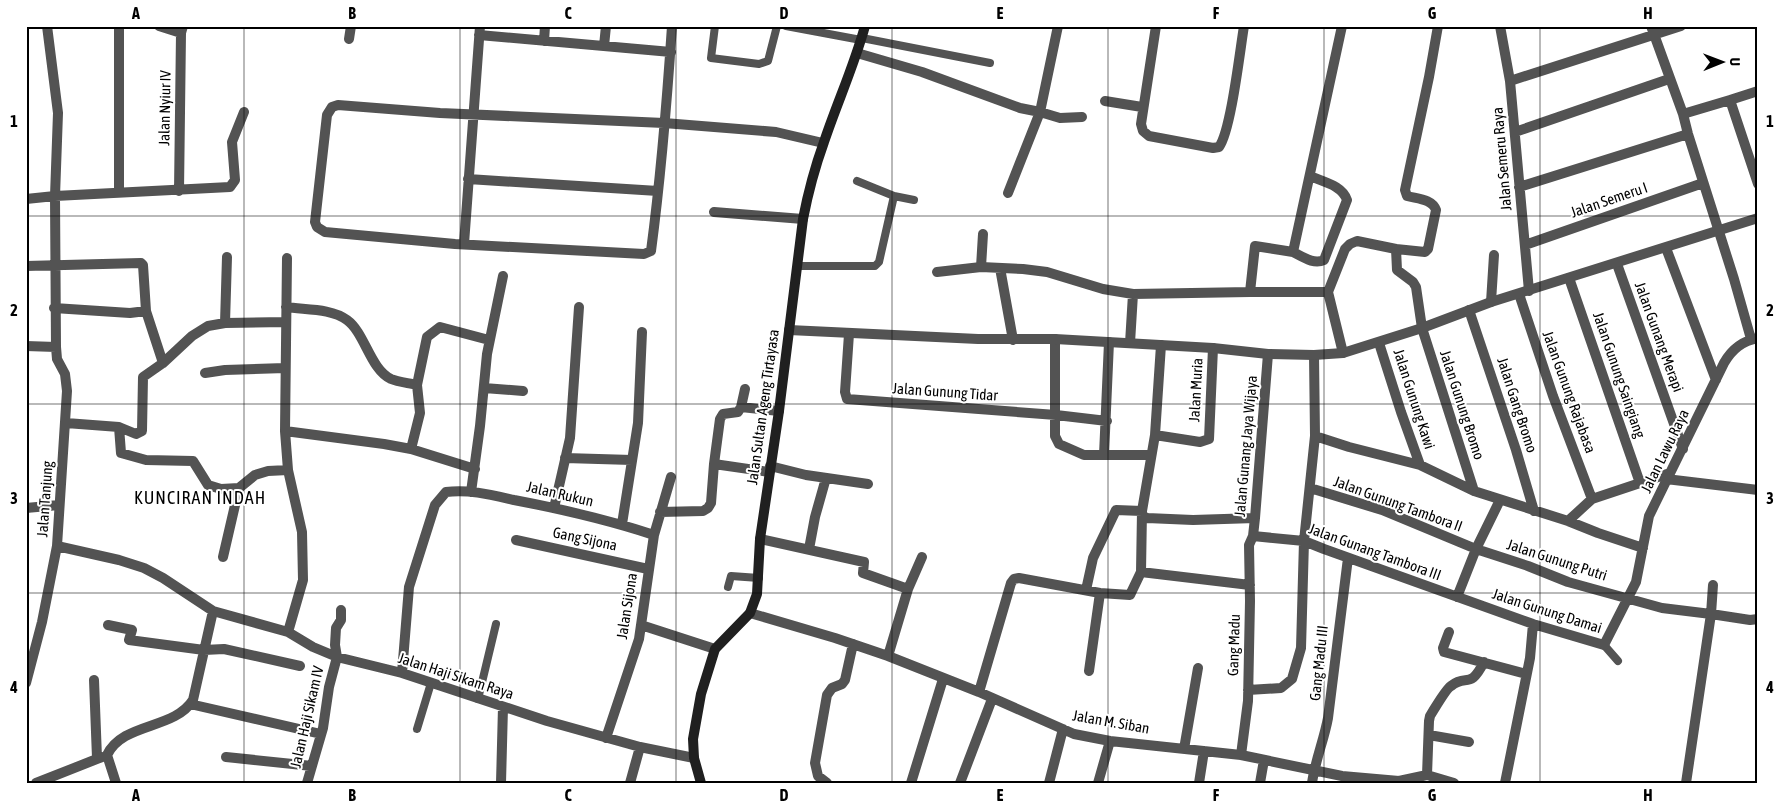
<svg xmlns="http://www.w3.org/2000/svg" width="1784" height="809" viewBox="0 0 1784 809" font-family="'Asap Condensed',sans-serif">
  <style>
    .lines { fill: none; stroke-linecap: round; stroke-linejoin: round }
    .service { stroke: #535353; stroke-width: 8 }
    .minor { stroke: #535353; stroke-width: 10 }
    .tertiary { stroke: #535353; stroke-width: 10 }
    .secondary { stroke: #202020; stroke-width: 10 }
    .grid { fill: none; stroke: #000; stroke-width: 1; stroke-opacity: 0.55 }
    .labels { text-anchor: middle; stroke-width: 4; stroke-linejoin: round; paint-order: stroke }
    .street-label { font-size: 15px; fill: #000; stroke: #fff }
    .quarter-label { font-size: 18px; letter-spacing: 1px; fill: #000; stroke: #fff }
    .neatline { fill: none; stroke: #000; stroke-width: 2 }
    .grid-label { font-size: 16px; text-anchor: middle; font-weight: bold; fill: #000 }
  </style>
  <rect width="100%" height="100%" fill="#fff"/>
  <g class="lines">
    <!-- service -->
    <path class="service" d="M715,26L711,58L759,64L768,61L777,26
      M786,26L861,40
      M862,38L990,63
      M857,181L894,196L914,200
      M797,266H875L879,262L894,196
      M728,587L731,576L759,578
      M1604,645L1618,661
      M478,699L496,624
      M417,729L431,683"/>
    <!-- minor -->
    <path class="minor" d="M159,26L181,33
      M672,26C667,101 661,176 651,251L644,254L455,244L325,232L317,227L315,222L327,115L332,107L338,105L440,113L664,123L776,132L823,143
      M1156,26L1141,124L1143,131L1149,136L1213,148L1219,147C1231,131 1240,50 1244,26
      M1438,26L1429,77L1405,190L1407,196C1418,199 1432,199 1436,210L1428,249L1425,252L1396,249L1397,270L1413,282L1416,287L1422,328L1474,491
      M1500,26L1510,81L1529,291
      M1651,26L1683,114L1688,134L1734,279L1751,339
      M479,35L671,52
      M349,39L351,26
      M544,41L545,26
      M604,46L606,26
      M857,53L922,72L1020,108L1040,112L1060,118L1082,117
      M1510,81L1681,26
      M1730,100L1758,91
      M1105,101L1142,107
      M1683,114L1730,100L1758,184
      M1515,132L1669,79
      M468,179L658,191
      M1519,187L1688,134
      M179,191L181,33L183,26
      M119,193V26
      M1008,193L1040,112L1058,26
      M26,199L55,196L230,187L235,180L232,142L244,112
      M714,212L803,219
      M464,244L480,26
      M1525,245L1703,183
      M1666,248L1716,380
      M1293,252C1303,257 1314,265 1324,260L1347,200C1342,185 1323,182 1310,176
      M227,257L225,323L286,322
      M287,258L285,431L384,444L411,449L475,469
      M1617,264L1683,449
      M26,266L141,263L143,265L146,311L163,363L192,336L208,326L225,323
      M981,267L983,234
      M1000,268L1013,340
      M937,272L981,267L1023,269L1047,272L1103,289L1133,294L1250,292L1255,246L1293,252L1342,26
      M1569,278L1640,483
      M1250,292H1328L1345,249L1350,244L1357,241L1396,249
      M1328,292L1343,353
      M1519,294L1553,396L1592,499
      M1491,302L1494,255
      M286,307C305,310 331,308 347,320C365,333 370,369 391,379C398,382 409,383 417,385
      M54,308L130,313L146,311
      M1469,310L1516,450L1534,511
      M849,334L845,392L847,399L1056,415L1107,421
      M1055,339V436L1059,444L1084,455H1151
      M1130,343L1133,294
      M1379,343L1401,412L1420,465
      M26,346L56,347
      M163,363L143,377L142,431L136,434L119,427L121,453L146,460L193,461L208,485L221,489L239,488
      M205,373L225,370L285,368
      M484,388L523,391
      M741,407L779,411
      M66,423L119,427
      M285,431L288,470
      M1155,435L1200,442L1209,439L1213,348
      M1315,436L1349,447L1420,465L1474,491L1568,521L1598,533L1643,548
      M411,449L420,413L417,385L427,337L440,327L489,340
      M1104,455L1109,342
      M565,458L632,460
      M714,464L769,472
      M770,466L806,475L868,484
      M1666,479L1758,490
      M1310,488L1382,510L1476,549L1528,566L1568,582L1662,608L1711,614L1713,585
      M471,492L480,426L487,354L503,276
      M26,508L59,505
      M554,508L570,438L579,307
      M660,512L703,511L708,508L711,503L714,464L720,419L723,414L738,412L741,407L745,389
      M1142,516L1147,518L1193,520L1255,518
      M1568,521L1592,499L1670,473
      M622,524L638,423L642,332
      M1253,536L1304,541L1324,549L1533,624L1604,645L1636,582L1649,516L1724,363C1732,349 1742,341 1758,338
      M760,539L864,562L863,573L908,589
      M516,540L648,569
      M57,546L119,560L144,568L163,578L213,611L288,632L313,647L337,657L402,673L547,721L640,747L694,758
      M809,549L815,517L826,478
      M223,557L239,488L255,475L268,471L288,470L302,532L303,580L288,632
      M1141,572L1250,585
      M1086,590L1093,558L1116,510L1142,511
      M1457,597L1476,549L1500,500
      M750,613L835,638L888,656L979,692L1074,734L1110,741L1241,755L1342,776L1399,781L1427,775L1454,783
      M108,625L132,630L129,640L204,650L224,649L300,666
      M641,625L715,649
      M1449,632L1443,648L1444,652L1526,674
      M888,656L908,589L922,557
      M1089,671L1100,593
      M402,673L409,587L435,505L446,492C469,489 492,495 514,500C561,509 609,520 654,535
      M94,680L97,758
      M26,683L42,622L57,546L67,391L65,374L57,359L56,347L55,196L58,113L47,26
      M1248,690L1281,688L1292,679L1301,648L1304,541L1315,436L1314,355
      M979,692L1011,583L1014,579L1019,578L1100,593L1130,595L1141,572L1142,511L1155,435L1161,345
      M190,704L321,734
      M1429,735L1469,742
      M606,738L639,639L654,535L671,477
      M1184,749L1198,668
      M1241,755L1248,701L1250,601L1249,545L1253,536L1255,518L1268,354
      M226,757L312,766
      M1427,775L1429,721L1430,716C1433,711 1447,688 1451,686C1467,673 1469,691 1484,662
      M36,783L102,757
      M116,783L107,755C123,722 174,730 193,700L213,611
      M307,783L323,728L329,687L337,657L335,645L336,628L341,620V610
      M501,783L503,707
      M630,783L640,747
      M827,783L818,776L815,763L827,695L832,688L842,684L845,680L853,644
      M911,783L943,679
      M960,783L992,699
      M1049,783L1063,729
      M1098,783L1110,741
      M1199,783L1204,751
      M1260,783L1264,760
      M1312,783C1315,761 1324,740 1328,718L1348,558
      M1505,783L1530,658L1533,624
      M1686,783L1711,614L1750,620L1758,619"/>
    <!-- tertiary -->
    <path class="tertiary" d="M789,330L978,339H1055L1213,348L1268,354L1314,355L1343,353L1422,328L1491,302L1758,218"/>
    <!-- secondary -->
    <path class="secondary" d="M701,783L694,758L693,739L701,694L715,649L750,613L757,594L760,539L779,411L803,219C808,193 815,167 824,142C837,103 854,66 865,26"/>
  </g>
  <!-- grid -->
  <path class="grid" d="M244,26V783M460,26V783M676,26V783M892,26V783M1108,26V783M1324,26V783M1540,26V783M26,216H1758M26,404H1758M26,593H1758"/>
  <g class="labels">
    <!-- street labels -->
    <g class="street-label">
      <text transform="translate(165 108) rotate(-89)" y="5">Jalan Nyiur IV</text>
      <text transform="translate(1502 159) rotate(-95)" y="5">Jalan Semeru Raya</text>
      <text transform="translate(1609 200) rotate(-19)" y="5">Jalan Semeru I</text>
      <text transform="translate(1659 337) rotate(70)" y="5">Jalan Gunang Merapi</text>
      <text transform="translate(1619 375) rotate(71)" y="5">Jalan Gunung Saingiang</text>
      <text transform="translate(1196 390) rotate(-87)" y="5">Jalan Muria</text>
      <text transform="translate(945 392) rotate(4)" y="5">Jalan Gunung Tidar</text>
      <text transform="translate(1569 392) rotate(70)" y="5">Jalan Gunung Rajabasa</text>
      <text transform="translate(1414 399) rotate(72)" y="5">Jalan Gunung Kawi</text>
      <text transform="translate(1462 405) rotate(72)" y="5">Jalan Gunung Bromo</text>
      <text transform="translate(1517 405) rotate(72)" y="5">Jalan Gang Bromo</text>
      <text transform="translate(763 407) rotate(-82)" y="5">Jalan Sultan Ageng Tirtayasa</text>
      <text transform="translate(1246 446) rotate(-85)" y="5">Jalan Gunang Jaya Wijaya</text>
      <text transform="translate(1665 451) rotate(-64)" y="5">Jalan Lawu Raya</text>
      <text transform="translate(560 494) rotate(13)" y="5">Jalan Rukun</text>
      <text transform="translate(45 499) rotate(-86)" y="5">Jalan Tanjung</text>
      <text transform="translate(1398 504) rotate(20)" y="5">Jalan Gunung Tambora II</text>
      <text transform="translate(585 539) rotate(12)" y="5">Gang Sijona</text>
      <text transform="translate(1375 552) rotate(20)" y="5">Jalan Gunang Tambora III</text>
      <text transform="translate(1557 560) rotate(18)" y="5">Jalan Gunung Putri</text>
      <text transform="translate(627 606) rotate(-81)" y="5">Jalan Sijona</text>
      <text transform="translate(1547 611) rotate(18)" y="5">Jalan Gunung Damai</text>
      <text transform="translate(1234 645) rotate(-88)" y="5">Gang Madu</text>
      <text transform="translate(1319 663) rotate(-84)" y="5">Gang Madu III</text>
      <text transform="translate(456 676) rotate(18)" y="5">Jalan Haji Sikam Raya</text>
      <text transform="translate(307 717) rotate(-77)" y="5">Jalan Haji Sikam IV</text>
      <text transform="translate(1111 722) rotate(10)" y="5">Jalan M. Siban</text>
    </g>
    <!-- quarter labels -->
    <g class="quarter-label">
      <text x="200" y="504">KUNCIRAN INDAH</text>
    </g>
  </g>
  <!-- border -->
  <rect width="1784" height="809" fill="none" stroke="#ffffff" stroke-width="55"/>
  <!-- north arrow -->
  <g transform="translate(1722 62) rotate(89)" stroke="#ffffff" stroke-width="4" paint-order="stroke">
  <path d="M0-4L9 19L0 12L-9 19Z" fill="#000000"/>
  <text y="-8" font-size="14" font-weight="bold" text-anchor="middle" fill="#000000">U</text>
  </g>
  <rect x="28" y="28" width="1728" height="754" class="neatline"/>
  <g class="grid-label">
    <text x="136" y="19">A</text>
    <text x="352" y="19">B</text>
    <text x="568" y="19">C</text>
    <text x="784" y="19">D</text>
    <text x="1000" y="19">E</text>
    <text x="1216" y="19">F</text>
    <text x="1432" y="19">G</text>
    <text x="1648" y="19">H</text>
    <text x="14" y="127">1</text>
    <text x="1770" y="127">1</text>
    <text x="14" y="316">2</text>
    <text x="1770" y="316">2</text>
    <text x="14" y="504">3</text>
    <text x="1770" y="504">3</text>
    <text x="14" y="693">4</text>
    <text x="1770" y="693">4</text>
    <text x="136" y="801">A</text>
    <text x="352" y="801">B</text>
    <text x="568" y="801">C</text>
    <text x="784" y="801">D</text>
    <text x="1000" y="801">E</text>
    <text x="1216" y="801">F</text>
    <text x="1432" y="801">G</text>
    <text x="1648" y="801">H</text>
  </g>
</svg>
